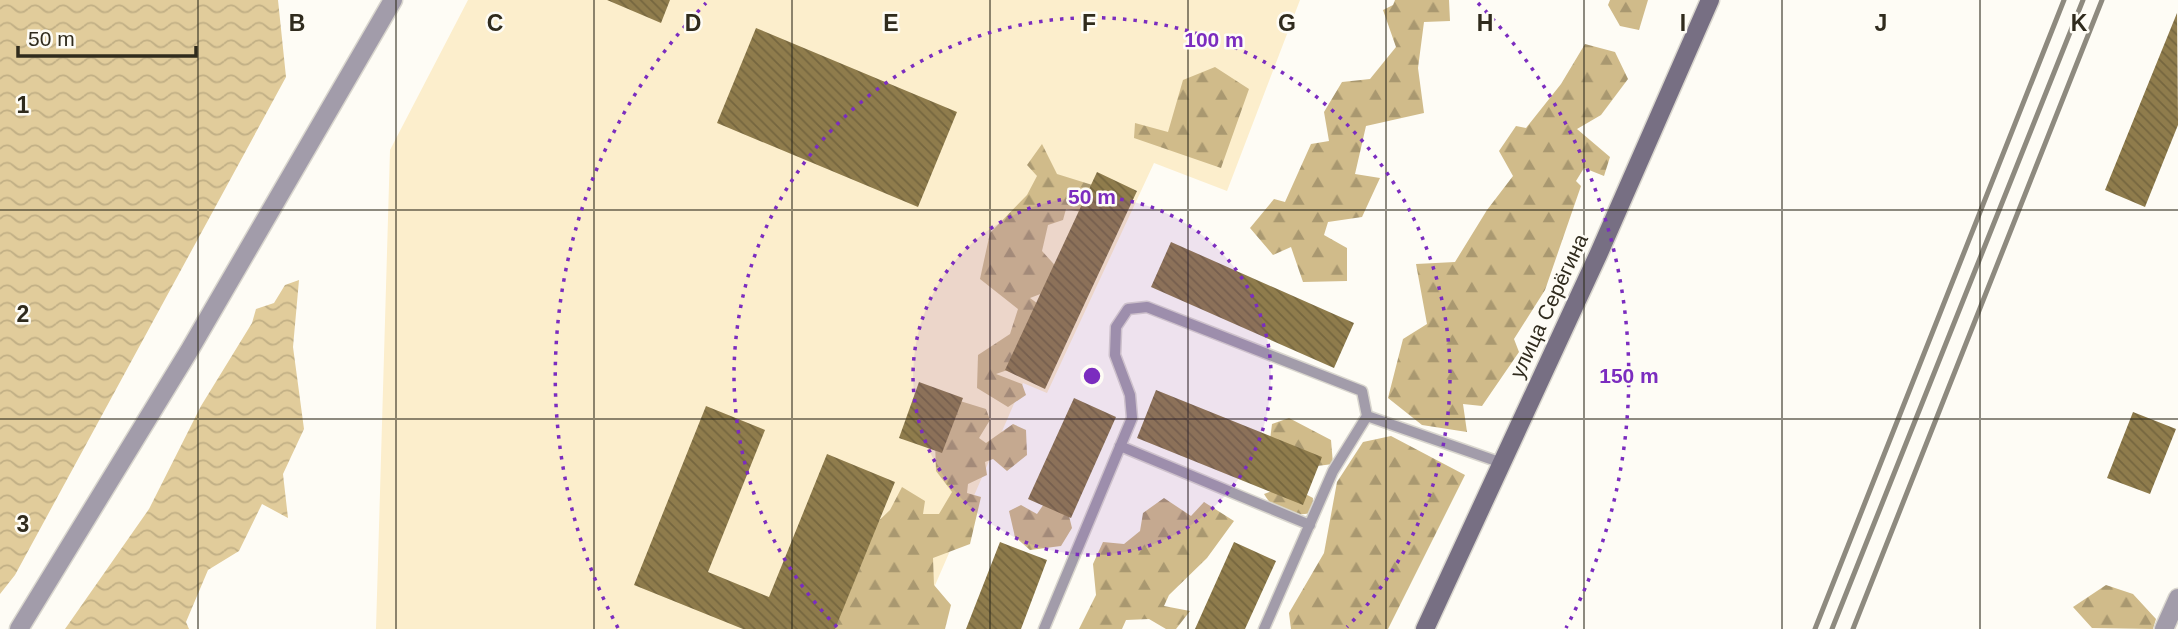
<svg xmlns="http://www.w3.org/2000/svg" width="2178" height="629" viewBox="0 0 2178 629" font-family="Helvetica,sans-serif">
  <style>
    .built { fill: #fceecc }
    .forest { fill: url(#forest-firs) }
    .water { fill: url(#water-waves) }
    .building { fill: url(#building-back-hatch) }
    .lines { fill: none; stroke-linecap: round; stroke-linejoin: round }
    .lane-casing { stroke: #d9d6ce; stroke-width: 13 }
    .street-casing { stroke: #d9d6ce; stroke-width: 21 }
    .secondary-casing { stroke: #d9d6ce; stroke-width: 21 }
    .lane { stroke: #a29caa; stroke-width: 10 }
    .street { stroke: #a29caa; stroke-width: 18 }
    .secondary { stroke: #776f83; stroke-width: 18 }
    .rail { stroke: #8e8a7f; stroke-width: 5 }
    .grid { fill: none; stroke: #302b1d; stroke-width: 2; stroke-opacity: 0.55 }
    .ring { fill: none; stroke: #7b2cbf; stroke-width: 3.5; stroke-dasharray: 3.5 7 }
    .labels { text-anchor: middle; stroke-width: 5; stroke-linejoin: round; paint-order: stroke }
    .street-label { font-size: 21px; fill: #302b1d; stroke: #fefcf5 }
    .grid-label { font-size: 23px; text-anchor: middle; font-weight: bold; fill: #302b1d; stroke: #fefcf5; stroke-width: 5; stroke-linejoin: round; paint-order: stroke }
    .centre { fill: #7b2cbf; stroke: #fefcf5; stroke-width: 3.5 }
    .ring-label { font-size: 21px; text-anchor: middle; font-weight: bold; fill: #7b2cbf; stroke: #fefcf5; stroke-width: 5; stroke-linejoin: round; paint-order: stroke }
  </style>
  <defs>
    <pattern id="forest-firs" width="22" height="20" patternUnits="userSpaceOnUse" patternTransform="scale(1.75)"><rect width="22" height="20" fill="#d0bb8a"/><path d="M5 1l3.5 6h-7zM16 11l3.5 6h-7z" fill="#a99870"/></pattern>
    <pattern id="water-waves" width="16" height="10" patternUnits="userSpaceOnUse" patternTransform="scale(1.75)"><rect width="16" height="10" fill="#e1cc9b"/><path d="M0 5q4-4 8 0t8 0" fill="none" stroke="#c1af85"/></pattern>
    <pattern id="building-back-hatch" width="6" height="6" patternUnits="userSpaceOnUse" patternTransform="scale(1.75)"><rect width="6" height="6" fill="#8f7c4c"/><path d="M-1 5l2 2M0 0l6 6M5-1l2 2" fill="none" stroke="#75663f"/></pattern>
  </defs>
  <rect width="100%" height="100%" fill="#fefcf5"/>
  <!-- built -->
  <path class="built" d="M468,0H1300L1227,191L1154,163L1047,393L1023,383L916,629H376L390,150Z"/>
  <!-- forest -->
  <path class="forest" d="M1395,0H1449L1450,21L1424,22L1418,68L1424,113L1366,126L1355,174L1380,178L1362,217L1328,222L1324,235L1347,248V281L1303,282L1291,247L1273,255L1250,228L1274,199L1285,202L1311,144L1329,141L1324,112L1342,82L1370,79L1396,47L1383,10L1393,5Z
    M1610,0H1648L1639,30L1620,26L1608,5Z
    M1585,44L1615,52L1628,79L1601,115L1577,129L1610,157L1604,176L1584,168L1576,181L1581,186L1545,290L1514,339L1519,352L1482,406L1463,404L1467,432L1422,425L1388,398L1403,339L1427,324L1416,264L1455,262L1487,210L1513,176L1499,151L1516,126L1526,128L1561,84Z
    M1215,67L1249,89L1221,168L1134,138L1135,123L1168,132L1183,80Z
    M1042,144L1057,174L1102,188L1087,213L1066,209L1063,220L1048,225L1042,251L1061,272L1056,288L1030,298L1049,312L1038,359L996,374L1022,384L1026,395L1008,407L977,388L978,355L1010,334L1018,309L980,279L990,233L1027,195L1037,176L1027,165Z
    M947,397L986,409L990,420L979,438L986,443L1013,424L1026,430L1027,455L1007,471L993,459L985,462L987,475L968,484L967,493L981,497L970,544L933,558L934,585L951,605L945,629H819L868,531L890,510L902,487L925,501L923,514H939L952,492L936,471L935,441Z
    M1289,418L1331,440L1333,464L1309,467L1269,448L1272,424Z
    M1391,436L1465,475L1388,629H1291L1289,613L1324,553L1337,482L1363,442Z
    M1288,485L1313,498L1312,513C1290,517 1275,513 1264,494Z
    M1164,498L1191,516L1204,502L1234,521L1207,558L1169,595L1164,606L1190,611L1176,629H1166L1149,619L1126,620L1122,629H1079L1096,595L1093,564L1103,542L1124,544L1140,531L1143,513Z
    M1046,501L1068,512L1072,528L1061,546L1030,550L1015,537L1009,511L1021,505L1037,514Z
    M2106,585L2133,594L2156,619L2153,629L2092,628L2073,607Z"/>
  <!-- water -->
  <path class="water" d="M0,0H278L286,77L15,575L0,594Z
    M299,280L293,347L304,429L283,474L288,518L262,504L239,551L208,570L186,622L189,629H65L149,509L201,406L252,323L256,309L274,303L285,285Z"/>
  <!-- building -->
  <path class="building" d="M607,0H670L661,23Z
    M2177,13L2178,125L2145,207L2105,190Z
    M756,28L957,112L918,207L717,123Z
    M1097,172L1137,191L1045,389L1005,370Z
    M1171,242L1354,323L1334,368L1151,287Z
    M919,382L963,398L942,453L899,438Z
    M1156,390L1322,457L1303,505L1137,438Z
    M1074,398L1116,417L1071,518L1028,499Z
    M706,406L765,430L708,572L769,597L827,454L895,482L835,629H743L634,585Z
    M2133,412L2176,429L2150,494L2107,478Z
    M1000,542L1047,560L1021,629H966Z
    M1234,542L1276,561L1245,629H1195Z"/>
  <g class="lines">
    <defs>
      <path id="lane" d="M1120,446L1310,525
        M1044,629L1132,418L1130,395L1115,355L1116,327L1128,309L1147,307L1362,391L1367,416L1502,463
        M1264,629L1333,471L1367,416"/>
      <path id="street" d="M19,629L189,351L393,0
        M2164,629L2178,598"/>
      <path id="secondary" d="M1425,629L1599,253L1710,0"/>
    </defs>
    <!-- lane casing -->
    <use href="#lane" class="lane-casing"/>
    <!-- street casing -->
    <use href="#street" class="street-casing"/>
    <!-- secondary casing -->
    <use href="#secondary" class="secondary-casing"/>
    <!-- lane -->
    <use href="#lane" class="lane"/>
    <!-- street -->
    <use href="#street" class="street"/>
    <!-- secondary -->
    <use href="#secondary" class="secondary"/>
    <!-- rail -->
    <path class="rail" d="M1815,629L2064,0
      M1832,629L2083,0
      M1853,629L2102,0"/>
  </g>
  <!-- grid -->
  <path class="grid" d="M198,0V629M396,0V629M594,0V629M792,0V629M990,0V629M1188,0V629M1386,0V629M1584,0V629M1782,0V629M1980,0V629M0,210H2178M0,419H2178"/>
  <!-- distance rings -->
  <circle cx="1092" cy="376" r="179" fill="#7b2cbf" fill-opacity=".12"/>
  <g class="ring">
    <circle cx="1092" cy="376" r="179"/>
    <path d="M837 627A358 358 0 1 1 1347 627"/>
    <path d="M618 628A537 537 0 0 1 706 3M1478 3A537 537 0 0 1 1566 628"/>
  </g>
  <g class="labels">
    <!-- street labels -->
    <g class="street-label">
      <text transform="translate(1549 306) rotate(-65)" y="7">улица Серёгина</text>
    </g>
  </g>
  <g class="grid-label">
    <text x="297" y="31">B</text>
    <text x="495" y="31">C</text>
    <text x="693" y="31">D</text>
    <text x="891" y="31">E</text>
    <text x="1089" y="31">F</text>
    <text x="1287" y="31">G</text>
    <text x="1485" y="31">H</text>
    <text x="1683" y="31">I</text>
    <text x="1881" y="31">J</text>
    <text x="2079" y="31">K</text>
    <text x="23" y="113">1</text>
    <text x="23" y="322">2</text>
    <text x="23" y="532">3</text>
  </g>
  <circle cx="1092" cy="376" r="10" class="centre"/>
  <g class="ring-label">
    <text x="1214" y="47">100 m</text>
    <text x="1092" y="204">50 m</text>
    <text x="1629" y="383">150 m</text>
  </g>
  <!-- scale -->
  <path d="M18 46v10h178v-10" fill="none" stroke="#302b1d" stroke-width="3.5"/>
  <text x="28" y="46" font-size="21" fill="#302b1d" stroke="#fefcf5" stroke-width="5" paint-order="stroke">50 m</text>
</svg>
